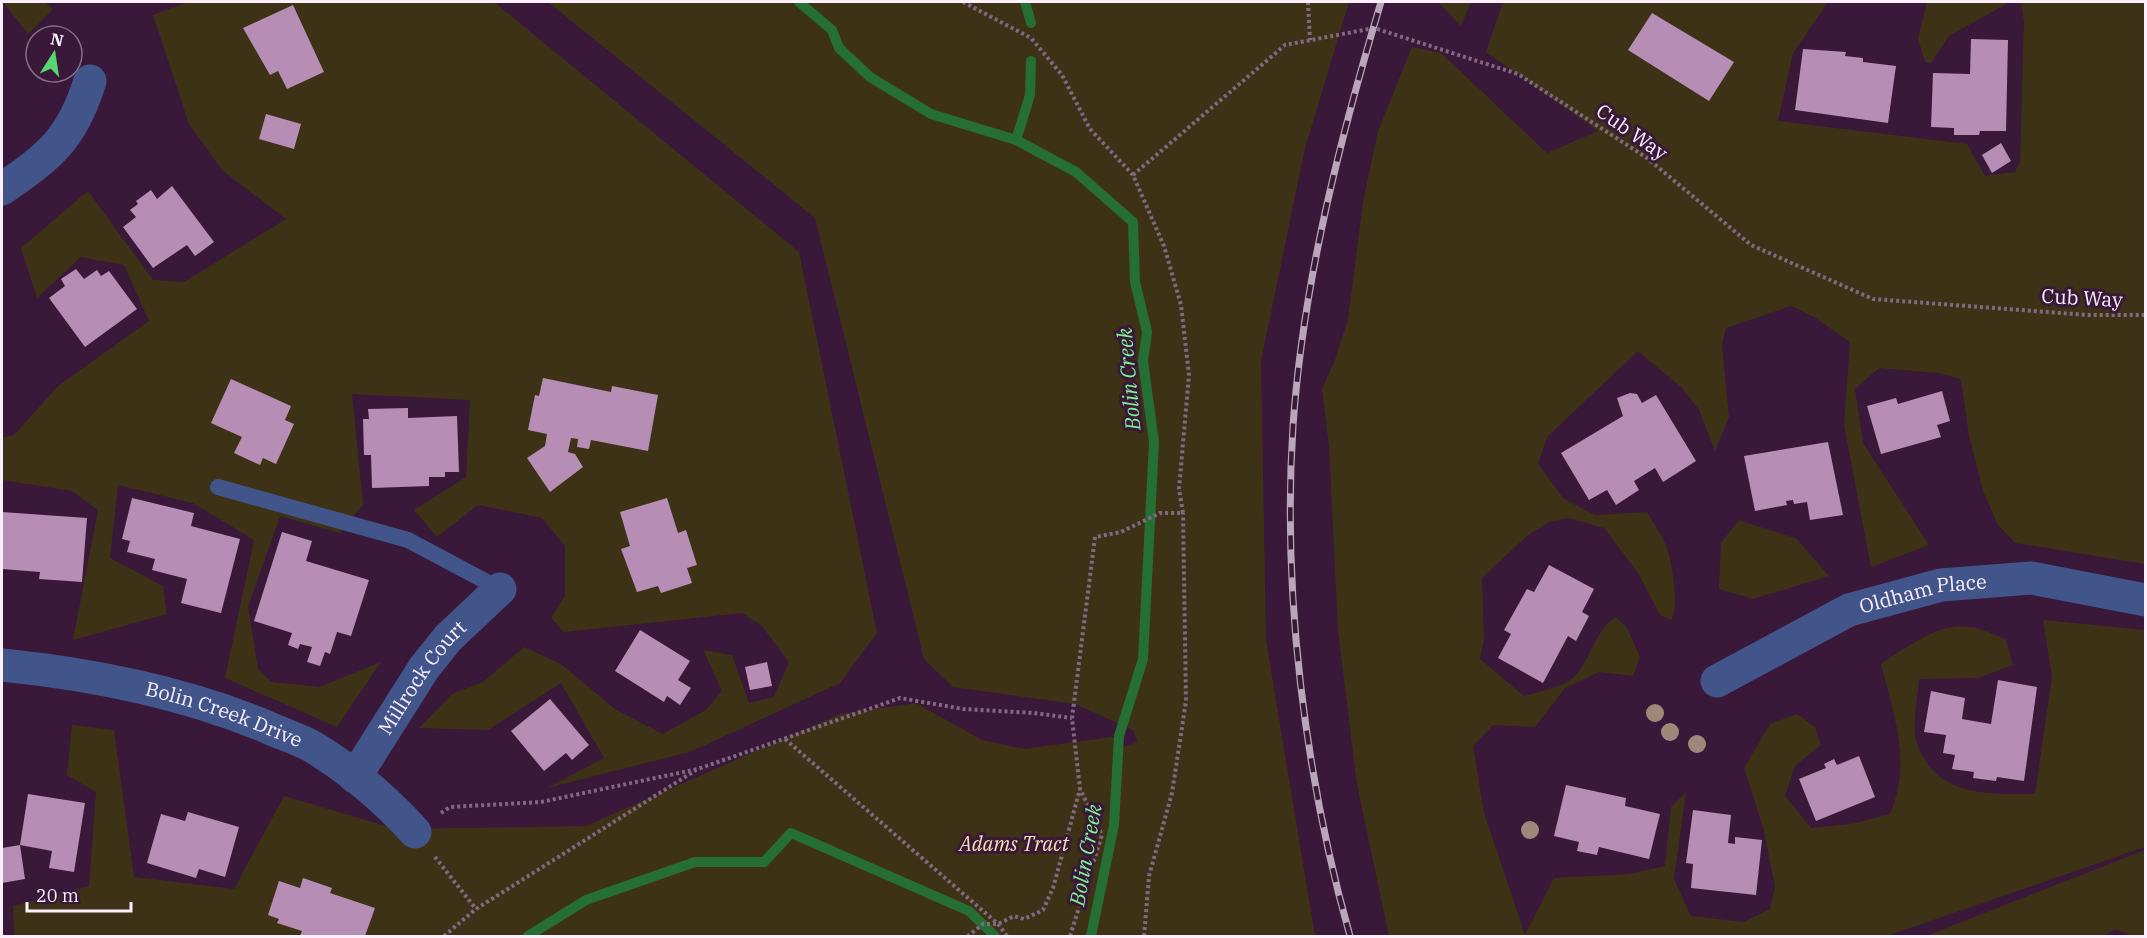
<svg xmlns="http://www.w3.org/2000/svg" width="2147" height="938" viewBox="0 0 2147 938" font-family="'IBM Plex Serif',serif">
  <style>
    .green { fill: #3e3216 }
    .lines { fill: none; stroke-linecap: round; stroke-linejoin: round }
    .stream { stroke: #256e34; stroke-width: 10 }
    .building { fill: #b68db4 }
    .path { stroke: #826882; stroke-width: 4; stroke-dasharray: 3 3; stroke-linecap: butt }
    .service { stroke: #42558b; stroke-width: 16 }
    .minor { stroke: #42558b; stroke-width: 33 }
    .rail-casing { stroke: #baa6ba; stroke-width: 7 }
    .rail { stroke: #391839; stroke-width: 4.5; stroke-dasharray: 14; stroke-linecap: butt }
    .tree { fill: #a18779 }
    .labels { text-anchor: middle; stroke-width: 6; stroke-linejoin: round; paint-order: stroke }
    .street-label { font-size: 20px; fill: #fceffc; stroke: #391839 }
    .park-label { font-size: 20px; font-style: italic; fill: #f6e1ae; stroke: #391839 }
    .water-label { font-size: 21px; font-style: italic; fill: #7ef592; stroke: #391839 }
  </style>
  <rect width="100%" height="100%" fill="#391839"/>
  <!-- green -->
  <path class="green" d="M3,2H45L53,9L28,34Z
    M188,2H494L799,252L877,633L840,683L690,752L547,788L604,758L561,683L488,730L419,728L452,694L483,682L524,647L561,664L616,710L663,734L706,710L722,691L703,650L732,655L749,703L774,697L789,662L761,625L742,613L564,632L551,618L565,595V546L542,518L478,505L437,537L414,510L466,477L470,400L352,394L363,505L340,533L280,516L248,607L258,669L271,682L320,687L381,662L337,727L225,678L254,540L193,503L118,485L110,558L163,586L167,614L73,640L98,510L72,491L2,480V438L14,435L58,386L149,321L124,265L81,257L37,298L21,248L88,191L153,280L184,282L286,219L223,171L189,124L153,15Z
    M548,2H1349L1305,148L1261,361L1266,640L1315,936H14L13,906L89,886L96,792L67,775L72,725L114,730L134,877L234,889L284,796L396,829L586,826L840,714L916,703L982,740L1024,749L1119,736L1118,749L1138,742L1133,730L1075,704L953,687L924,659L815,218Z
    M1438,2H1471L1461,26Z
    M1503,2H1828L1793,53L1778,121L1967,144L1985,176L2015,172L2020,162L2024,21L2021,2H2145V564L2015,543L1998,525L1983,491L1969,436L1961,379L1939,373L1879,368L1855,389L1863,443L1929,545L1871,567L1844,425L1850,342L1814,317L1791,306L1726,328L1722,345L1729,417L1715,451L1699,410L1683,389L1638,351L1547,437L1538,464L1564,499L1595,515L1647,512C1653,523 1662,534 1666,546C1672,560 1680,609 1671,620L1660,615L1638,573L1604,528L1568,518L1549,522L1528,535L1482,578L1484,639L1480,659L1524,696C1540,691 1564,688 1576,675C1591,658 1596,629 1616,617L1627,628L1640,657L1633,676L1599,672L1565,688L1535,727L1493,725L1473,746L1484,813L1525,935L1554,878L1629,874L1665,866L1671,807L1686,792L1674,879L1691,916L1744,922L1770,909L1775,886L1763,827L1744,768L1770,724L1797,714L1815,727L1821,745L1795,766L1785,796L1811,828L1851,824L1890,814C1912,762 1894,716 1881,664C1898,652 1931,630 1952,627C1970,624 1990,632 2006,640L2013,665L1978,678L1919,679C1918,695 1912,726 1916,740C1933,797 1986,794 2035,794L2052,677L2043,620L2145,630V847L1887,936H1389L1357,785L1338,631L1329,446L1322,389L1335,360L1348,319L1363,202L1378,131L1412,47L1441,53L1547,153L1598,131L1486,52Z
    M1927,2H2010L1949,36L1931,63L1925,62L1918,38Z
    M1739,520L1797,539L1829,576L1753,599L1719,589L1721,543Z
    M2145,850V936H2132L2115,929L2104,936H1926Z"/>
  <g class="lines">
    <!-- stream -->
    <path class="stream" d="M799,2L832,30L839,48L870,77L931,114L1016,140L1076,172L1133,222L1135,282L1147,332L1143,361L1154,442L1143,659L1119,736L1114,825L1091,936
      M1025,2L1031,23
      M1016,140L1030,95L1031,61
      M528,936L586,900L695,862H764L791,833L969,911L995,936"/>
  </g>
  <!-- building -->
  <path class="building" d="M293,5L324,72L287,89L278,71L270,75L243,28Z
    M1652,13L1734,62L1709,101L1628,50Z
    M1971,39L2008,40L2006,131H1980L1979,135H1954V128L1931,127L1933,73L1970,74Z
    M1803,49L1846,52L1845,56L1863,58V62L1896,66L1888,123L1795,110Z
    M266,114L301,124L294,149L259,139Z
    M2001,143L2011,161L1992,173L1982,155Z
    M172,186L214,242L195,256L187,245L153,268L123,227L136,217L130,210L138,204L136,201L151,190L157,199Z
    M76,269L84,279L97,270L101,276L109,271L137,309L85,347L49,298L65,286L61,279Z
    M543,378L611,392L612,386L658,395L648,451L591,440L589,449L577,447L578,439L571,438L568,452L575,454L583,467L550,492L527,458L545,446L547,434L528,430L535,395L539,396Z
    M231,379L291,406L285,420L294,424L276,464L263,458L260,465L234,453L242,437L211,423Z
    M1942,391L1950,421L1937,425L1941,437L1881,454L1867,406L1896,398L1898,404Z
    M1630,393L1637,394L1642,403L1656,395L1696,461L1663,482L1655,468L1634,481L1639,490L1616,505L1607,490L1589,500L1561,453L1623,416L1617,398Z
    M408,408V418L457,416L459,472H445V477H429V486L372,488L371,455H364L363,419H369L368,409Z
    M1828,442L1843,515L1810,520L1807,502L1794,504L1793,500L1786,501L1787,505L1755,511L1744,456Z
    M132,498L194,513L191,526L240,539L221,613L181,603L187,579L152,570L155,559L127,552L130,541L122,539Z
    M667,498L678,533L686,530L697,565L687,568L692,583L661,593L658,586L637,592L621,549L630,546L620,512Z
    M2,512L87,518L82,582L39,579L40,572L2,569Z
    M282,532L312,541L306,561L369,580L351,636L337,632L330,654L325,652L320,666L307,662L312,647L300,644L298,649L288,645L292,633L254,621Z
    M1549,565L1594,589L1582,612L1589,616L1576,641L1568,636L1543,683L1498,658L1511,634L1504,630L1527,589L1534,592Z
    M640,630L690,661L678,680L691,688L680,705L667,696L664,702L615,671Z
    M767,662L772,686L750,690L745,667Z
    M1998,680L2037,687L2024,781L1997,777L1996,781L1973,778L1974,772L1952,769L1955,755L1943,753L1946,735L1924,732L1931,691L1965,698L1962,719L1991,724Z
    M550,699L589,745L572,760L566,753L544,771L511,731Z
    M1859,756L1875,797L1816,821L1799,779L1826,768L1824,764L1834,759L1837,765Z
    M1566,785L1626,798L1625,806L1660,814L1649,859L1599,847L1597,855L1577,851L1579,842L1554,836Z
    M28,794L85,803L74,872L49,868L52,851L20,845L25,879L2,883V848L20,845Z
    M1693,810L1731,815L1728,843L1735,844V837L1762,840L1756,895L1691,888L1693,864L1686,863Z
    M188,812L239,827L225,877L199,869L196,878L147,863L161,814L185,821Z
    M303,878L332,888L330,893L375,908L365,936H300L302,931L277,923L279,919L268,915L279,881L300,888Z"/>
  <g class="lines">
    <!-- path -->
    <path class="path" d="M963,2L1031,38L1062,75L1090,129L1133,175L1164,246L1181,305L1189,375L1179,489L1183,513H1160L1121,532L1095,537L1072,718L1080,789L1053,888L1043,910L1024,919L1014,916L998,924H983L968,936
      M1308,2L1310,40
      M1133,175L1285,45L1374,28L1518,74L1647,158L1751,245L1873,299L2088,315H2146
      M785,739L998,924L1007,936
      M441,813L450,807L541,802L698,769L900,698L963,709L1034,713L1072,718
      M435,857L476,909
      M444,936L476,909L696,770
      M1070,936L1102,835L1080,789
      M1144,936L1149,876L1172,793L1186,701L1183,513"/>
    <!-- service -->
    <path class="service" d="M218,487L408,540L500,589"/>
    <!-- minor -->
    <g class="minor">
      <path d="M2,189C50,156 72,139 90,81"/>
      <path id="s1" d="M2,665C92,674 183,692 267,727C282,734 299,739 313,747C351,770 385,799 415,832"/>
      <path id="s2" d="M1717,681L1849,610L1941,585L2031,578L2146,600"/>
      <path id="s3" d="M355,777L424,668L448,638L500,589"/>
    </g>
    <defs>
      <path id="rail" d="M1350,936C1305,777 1282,592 1293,426C1303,282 1340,139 1381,2"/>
    </defs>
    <!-- rail casing -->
    <use href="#rail" class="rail-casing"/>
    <!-- rail -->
    <use href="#rail" class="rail"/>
  </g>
  <!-- trees -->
  <g class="tree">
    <circle cx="1655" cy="713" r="9"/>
    <circle cx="1670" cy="732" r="9"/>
    <circle cx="1697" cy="744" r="9"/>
    <circle cx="1530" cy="830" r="9"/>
  </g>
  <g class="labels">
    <!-- street labels -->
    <g class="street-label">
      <text transform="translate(1632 132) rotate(35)" y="7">Cub Way</text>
      <text transform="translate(2082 298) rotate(3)" y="7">Cub Way</text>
      <text dy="7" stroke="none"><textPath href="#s2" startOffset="226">Oldham Place</textPath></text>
      <text dy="7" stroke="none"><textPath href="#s3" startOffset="120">Millrock Court</textPath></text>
      <text dy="7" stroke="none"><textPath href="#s1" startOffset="228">Bolin Creek Drive</textPath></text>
    </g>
    <!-- park labels -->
    <g class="park-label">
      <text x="1014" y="851">Adams Tract</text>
    </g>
    <!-- water labels -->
    <g class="water-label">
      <text transform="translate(1129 379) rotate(-95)" y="7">Bolin Creek</text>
      <text transform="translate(1086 855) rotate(-80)" y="7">Bolin Creek</text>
    </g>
  </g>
  <!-- border -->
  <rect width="2147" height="938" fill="none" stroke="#fceffc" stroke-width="6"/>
  <!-- north arrow -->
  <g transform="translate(54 54) rotate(12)"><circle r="28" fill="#391839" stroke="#876e87" stroke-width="1.5"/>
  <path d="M0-4.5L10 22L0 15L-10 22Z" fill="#57d570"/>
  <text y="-9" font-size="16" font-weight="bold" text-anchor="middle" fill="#fceffc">N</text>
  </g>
  <!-- scale -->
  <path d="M27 902v9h104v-9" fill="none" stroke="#fceffc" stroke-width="3"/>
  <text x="36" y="902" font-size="18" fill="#fceffc" stroke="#391839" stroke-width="4.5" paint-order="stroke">20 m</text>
</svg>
